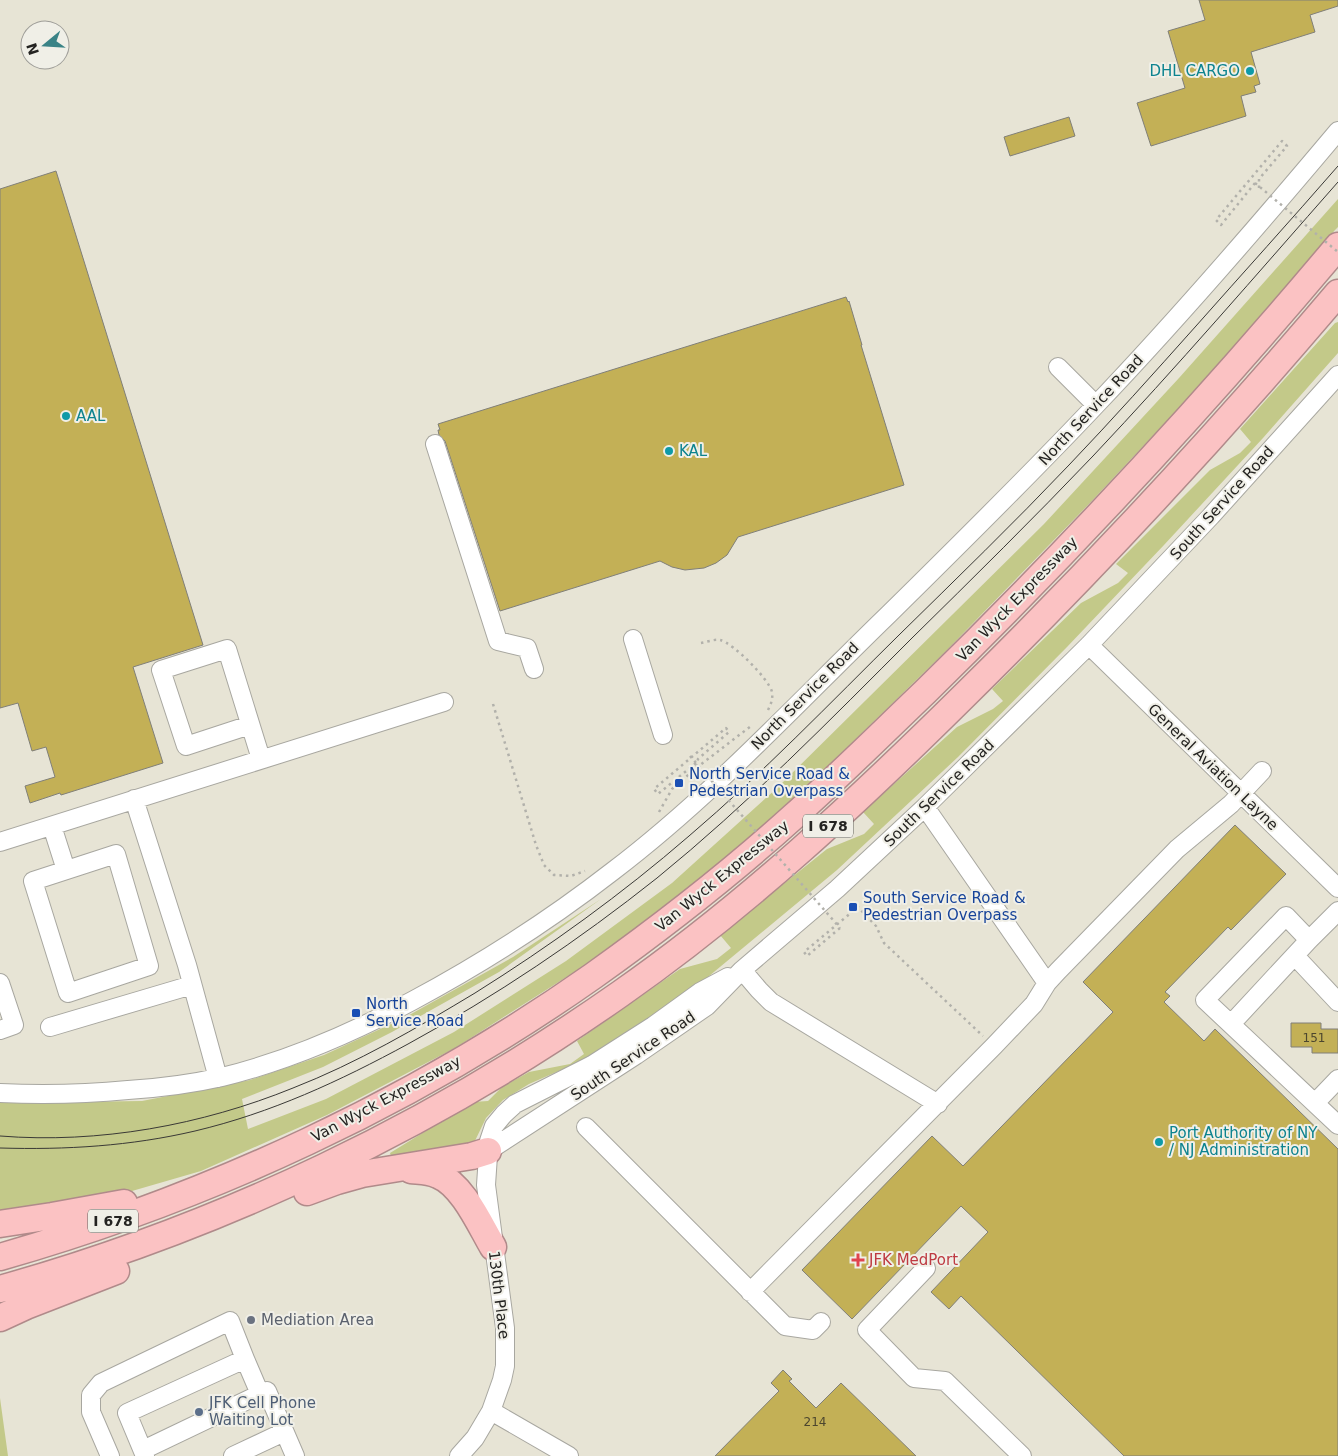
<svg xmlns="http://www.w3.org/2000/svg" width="1338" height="1456" viewBox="0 0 1338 1456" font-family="'DejaVu Sans',sans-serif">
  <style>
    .built { fill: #e7e4d5; fill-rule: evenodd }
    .green { fill: #c3c989 }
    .building { fill: #c3b056; stroke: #807f78 }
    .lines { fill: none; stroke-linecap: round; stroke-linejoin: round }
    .minor-casing { stroke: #a8a7a0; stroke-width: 20 }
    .highway-casing { stroke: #b08a8a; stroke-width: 29 }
    .path { stroke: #b2b1ab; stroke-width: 2.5; stroke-dasharray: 2.5 4; stroke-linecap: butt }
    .minor { stroke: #fff; stroke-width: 18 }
    .highway { stroke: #fbc2c3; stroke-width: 26 }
    .tram { stroke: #3a3936; stroke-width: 1 }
    .path-bridge { stroke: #b2b1ab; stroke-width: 2.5; stroke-dasharray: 2.5 4; stroke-linecap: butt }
    .culture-dot { fill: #0f9aa8; stroke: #f0efe7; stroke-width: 2 }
    .transit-dot { fill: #1a4fb4; stroke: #f0efe7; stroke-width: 2 }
    .health-dot { fill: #e0444e; stroke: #f0efe7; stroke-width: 2 }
    .worship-dot { fill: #6b7280; stroke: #f0efe7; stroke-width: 2 }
    .service-dot { fill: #5c6f8a; stroke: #f0efe7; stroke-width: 2 }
    .labels { text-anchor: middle; stroke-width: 4; stroke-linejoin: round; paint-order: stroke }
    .number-label { font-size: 12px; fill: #4c462e }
    .shield { fill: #f0efe7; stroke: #61605c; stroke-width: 1 }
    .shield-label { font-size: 14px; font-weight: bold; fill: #242321 }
    .culture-label { font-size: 15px; fill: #0d838f; stroke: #f0efe7; text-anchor: start }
    .street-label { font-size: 15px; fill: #242321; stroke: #f0efe7 }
    .transit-label { font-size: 15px; fill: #164399; stroke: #f0efe7; text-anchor: start }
    .health-label { font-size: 15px; fill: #be3a42; stroke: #f0efe7; text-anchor: start }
    .worship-label { font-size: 15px; fill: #5b616d; stroke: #f0efe7; text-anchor: start }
    .service-label { font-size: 15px; fill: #4e5e75; stroke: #f0efe7; text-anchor: start }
  </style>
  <rect width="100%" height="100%" fill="#f0efe7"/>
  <!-- built -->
  <path class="built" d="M0,0H1338V1456H0ZM30,30H60V60H30Z"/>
  <!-- green -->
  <path class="green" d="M1338,199V227L1335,230L1224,360L1088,505L944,653L823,771L730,855L601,955L455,1048L327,1115L201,1171L101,1200L0,1216V1103L142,1101L250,1080L324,1055L404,1018L513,957L601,899L499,972L392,1032L323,1067L242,1099L248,1129L326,1099L454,1032L566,961L672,883L777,788L1044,524L1179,378Z
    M1338,322V353L1263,438L1164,545L1067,647L958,757L837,870L691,991L618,1042L586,1059L529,1084L503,1100L486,1118L472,1147L392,1159L390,1153L473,1102L488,1101L502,1087L529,1072L570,1064L584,1054L577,1041L680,969L717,959L731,948L720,935L827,849L864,834L874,824L863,812L957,727L993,709L1003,701L992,689L1081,603L1118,583L1128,573L1116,564L1210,470L1240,453L1251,442L1240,429L1335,323Z
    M0,1398L8,1456H0Z"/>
  <!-- building -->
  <path class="building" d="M1199,0H1338V6L1310,15L1315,32L1251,52L1260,84L1254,86L1256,92L1241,96L1246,116L1151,146L1137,103L1185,88L1168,31L1205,20Z
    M1069,117L1075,136L1010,156L1004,137Z
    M56,171L203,645L133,667L163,763L61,795L60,793L30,803L25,786L55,777L46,747L32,751L18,703L0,708V189Z
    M846,297L848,302L849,301L862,345H861L904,485L738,537L727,555L716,563L704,568L685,570L672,567L660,561L500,611L445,441L439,435L438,430H440L438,424Z
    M1235,825L1286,874L1231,930L1228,927L1165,992L1170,996L1164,1002L1204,1041L1215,1029L1338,1149V1456H1124L961,1296L949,1309L931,1292L988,1232L961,1206L852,1319L802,1270L932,1136L963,1166L1113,1012L1083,982Z
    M1291,1023H1321V1029H1338V1053H1312V1047H1291Z
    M783,1370L792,1379L789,1381L816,1408L841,1383L916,1456H715L779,1391L771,1383Z"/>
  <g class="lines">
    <defs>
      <path id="minor" d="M1058,367L1096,405
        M435,444L498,641L527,648L534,669
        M633,639L663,735
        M1089,645L1338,888
        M250,725L186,746L161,670L227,649L261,759
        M134,799L187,965L218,1078
        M925,807L1047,983
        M52,826L66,870
        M0,842L444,702
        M116,854L149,966L68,993L33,881Z
        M1309,940L1286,916L1205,1000L1338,1125
        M1295,956L1338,1002
        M742,970L759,990L771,1002L938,1104
        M0,983L14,1025L0,1030
        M1231,1024L1309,940L1338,911
        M50,1027L192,985
        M0,1093C43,1095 86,1094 128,1090C160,1088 191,1084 222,1077C288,1061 352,1033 412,1001C483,963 550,920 613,871C713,795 799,701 889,614C958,546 1027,478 1094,407C1179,318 1259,225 1338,131
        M1315,1103L1338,1079
        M586,1127L785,1326L813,1330L821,1322
        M488,1151L636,1055L707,1006L742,970L837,889L925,807L1089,645L1211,516L1338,375
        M926,1268L867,1330L914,1378L945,1381L1022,1456
        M750,1292L994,1046L1034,1004L1047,983L1058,971L1177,849L1231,804L1262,771
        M491,1411L569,1456
        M143,1450L260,1394
        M110,1456L91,1412V1395L101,1383L230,1321L245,1359
        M145,1456L127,1413L245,1359L260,1394L267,1391L295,1456
        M233,1456L284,1432
        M459,1456L475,1438L491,1411L502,1380L505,1366V1328L486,1185L489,1141L494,1126L504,1114L515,1104L592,1065L653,1026L700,992L728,977"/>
      <path id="highway" d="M411,1170C420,1171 430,1171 438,1175C463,1185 480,1225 493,1247
        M307,1192L337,1181L362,1174L472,1156L488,1151
        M0,1224L52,1216L124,1203
        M0,1257C210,1197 414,1102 593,976C663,926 731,873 794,816C839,776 882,733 925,692C1070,550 1208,401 1338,246
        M0,1289C222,1227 432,1126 620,994C746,906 858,801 967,693C1097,565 1220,432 1338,293
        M0,1318L26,1306L116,1271"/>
    </defs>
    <!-- minor casing -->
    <use href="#minor" class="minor-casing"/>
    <!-- highway casing -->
    <use href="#highway" class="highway-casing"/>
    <!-- path -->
    <path class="path" d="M1255,183L1221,225L1216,220L1282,141L1287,146L1259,179V188
      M701,643C707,642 714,639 720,640C733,643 769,679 772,692C773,699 771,704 768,710
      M493,704L536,845L544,865L554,875L571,876L585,871
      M696,763L658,794L654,789L726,728L729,732L698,759L696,768
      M659,812L672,789L695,769L751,726
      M840,928L807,956L804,952L858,907L876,926L884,943L983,1036"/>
    <!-- minor -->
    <use href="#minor" class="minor"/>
    <!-- highway -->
    <use href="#highway" class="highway"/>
    <!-- tram -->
    <path class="tram" d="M0,1136C99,1144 202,1125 293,1088C357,1063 417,1028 475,993C550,946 622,894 689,836C763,773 830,703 899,635C956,579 1014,523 1069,465C1112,420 1154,373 1196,326C1243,273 1291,220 1338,166
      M0,1148C66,1150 131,1146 195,1131C271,1113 340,1081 408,1044C496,996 579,940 657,878C747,805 830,720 912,638C973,578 1034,518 1093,456C1177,367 1257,274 1338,182"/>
    <!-- path-bridge -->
    <path class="path-bridge" d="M1255,183L1338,252
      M690,756L840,928"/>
  </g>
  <!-- markers -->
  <g class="culture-dot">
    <circle cx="1250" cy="71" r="5"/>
    <circle cx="66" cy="416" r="5"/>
    <circle cx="669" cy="451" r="5"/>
    <circle cx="1159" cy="1142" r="5"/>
  </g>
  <g class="transit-dot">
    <rect x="674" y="778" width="10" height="10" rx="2.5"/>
    <rect x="848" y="902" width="10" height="10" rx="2.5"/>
    <rect x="351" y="1008" width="10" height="10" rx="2.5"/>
  </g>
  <path class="health-dot" d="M855.5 1252.5h5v5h5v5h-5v5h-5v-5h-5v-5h5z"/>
  <circle class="worship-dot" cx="251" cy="1320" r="5"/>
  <circle class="service-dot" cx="199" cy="1412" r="5"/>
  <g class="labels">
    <!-- number labels -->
    <g class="number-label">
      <text x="1314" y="1042">151</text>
      <text x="815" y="1426">214</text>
    </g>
    <!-- shield labels -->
    <g class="shield">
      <rect x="803" y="814.5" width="50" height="23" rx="4"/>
      <rect x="88" y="1209.5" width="50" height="23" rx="4"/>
    </g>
    <g class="shield-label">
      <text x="828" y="831">I 678</text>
      <text x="113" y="1226">I 678</text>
    </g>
    <!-- culture labels -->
    <g class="culture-label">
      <text x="1240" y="76" text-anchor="end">DHL CARGO</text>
      <text x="76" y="421">AAL</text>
      <text x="679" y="456">KAL</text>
      <text x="1169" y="1138">Port Authority of NY<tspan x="1169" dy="17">/ NJ Administration</tspan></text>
    </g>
    <!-- street labels -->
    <g class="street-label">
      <text transform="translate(1091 410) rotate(-47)" y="5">North Service Road</text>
      <text transform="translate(1222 503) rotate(-48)" y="5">South Service Road</text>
      <text transform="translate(1017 599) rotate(-46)" y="5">Van Wyck Expressway</text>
      <text transform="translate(805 696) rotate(-45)" y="5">North Service Road</text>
      <text transform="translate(1213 767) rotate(44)" y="5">General Aviation Layne</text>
      <text transform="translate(939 793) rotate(-44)" y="5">South Service Road</text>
      <text transform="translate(722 876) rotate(-39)" y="5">Van Wyck Expressway</text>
      <text transform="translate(633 1056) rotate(-34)" y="5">South Service Road</text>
      <text transform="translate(386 1099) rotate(-28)" y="5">Van Wyck Expressway</text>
      <text transform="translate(499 1295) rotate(83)" y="5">130th Place</text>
    </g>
    <!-- transit labels -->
    <g class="transit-label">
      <text x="689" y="779">North Service Road &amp;<tspan x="689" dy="17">Pedestrian Overpass</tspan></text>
      <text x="863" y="903">South Service Road &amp;<tspan x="863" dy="17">Pedestrian Overpass</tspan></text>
      <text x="366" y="1009">North<tspan x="366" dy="17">Service Road</tspan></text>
    </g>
    <!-- health labels -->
    <g class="health-label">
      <text x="869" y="1265">JFK MedPort</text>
    </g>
    <!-- worship labels -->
    <g class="worship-label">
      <text x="261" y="1325">Mediation Area</text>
    </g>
    <!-- service labels -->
    <g class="service-label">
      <text x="209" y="1408">JFK Cell Phone<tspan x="209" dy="17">Waiting Lot</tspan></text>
    </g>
  </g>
  <!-- north arrow -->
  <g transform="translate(45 45) rotate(252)"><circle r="24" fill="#f0efe7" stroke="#9e9d98"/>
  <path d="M0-4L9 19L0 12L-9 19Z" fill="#3a8386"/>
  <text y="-8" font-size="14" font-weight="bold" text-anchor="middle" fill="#242321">N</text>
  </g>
</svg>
